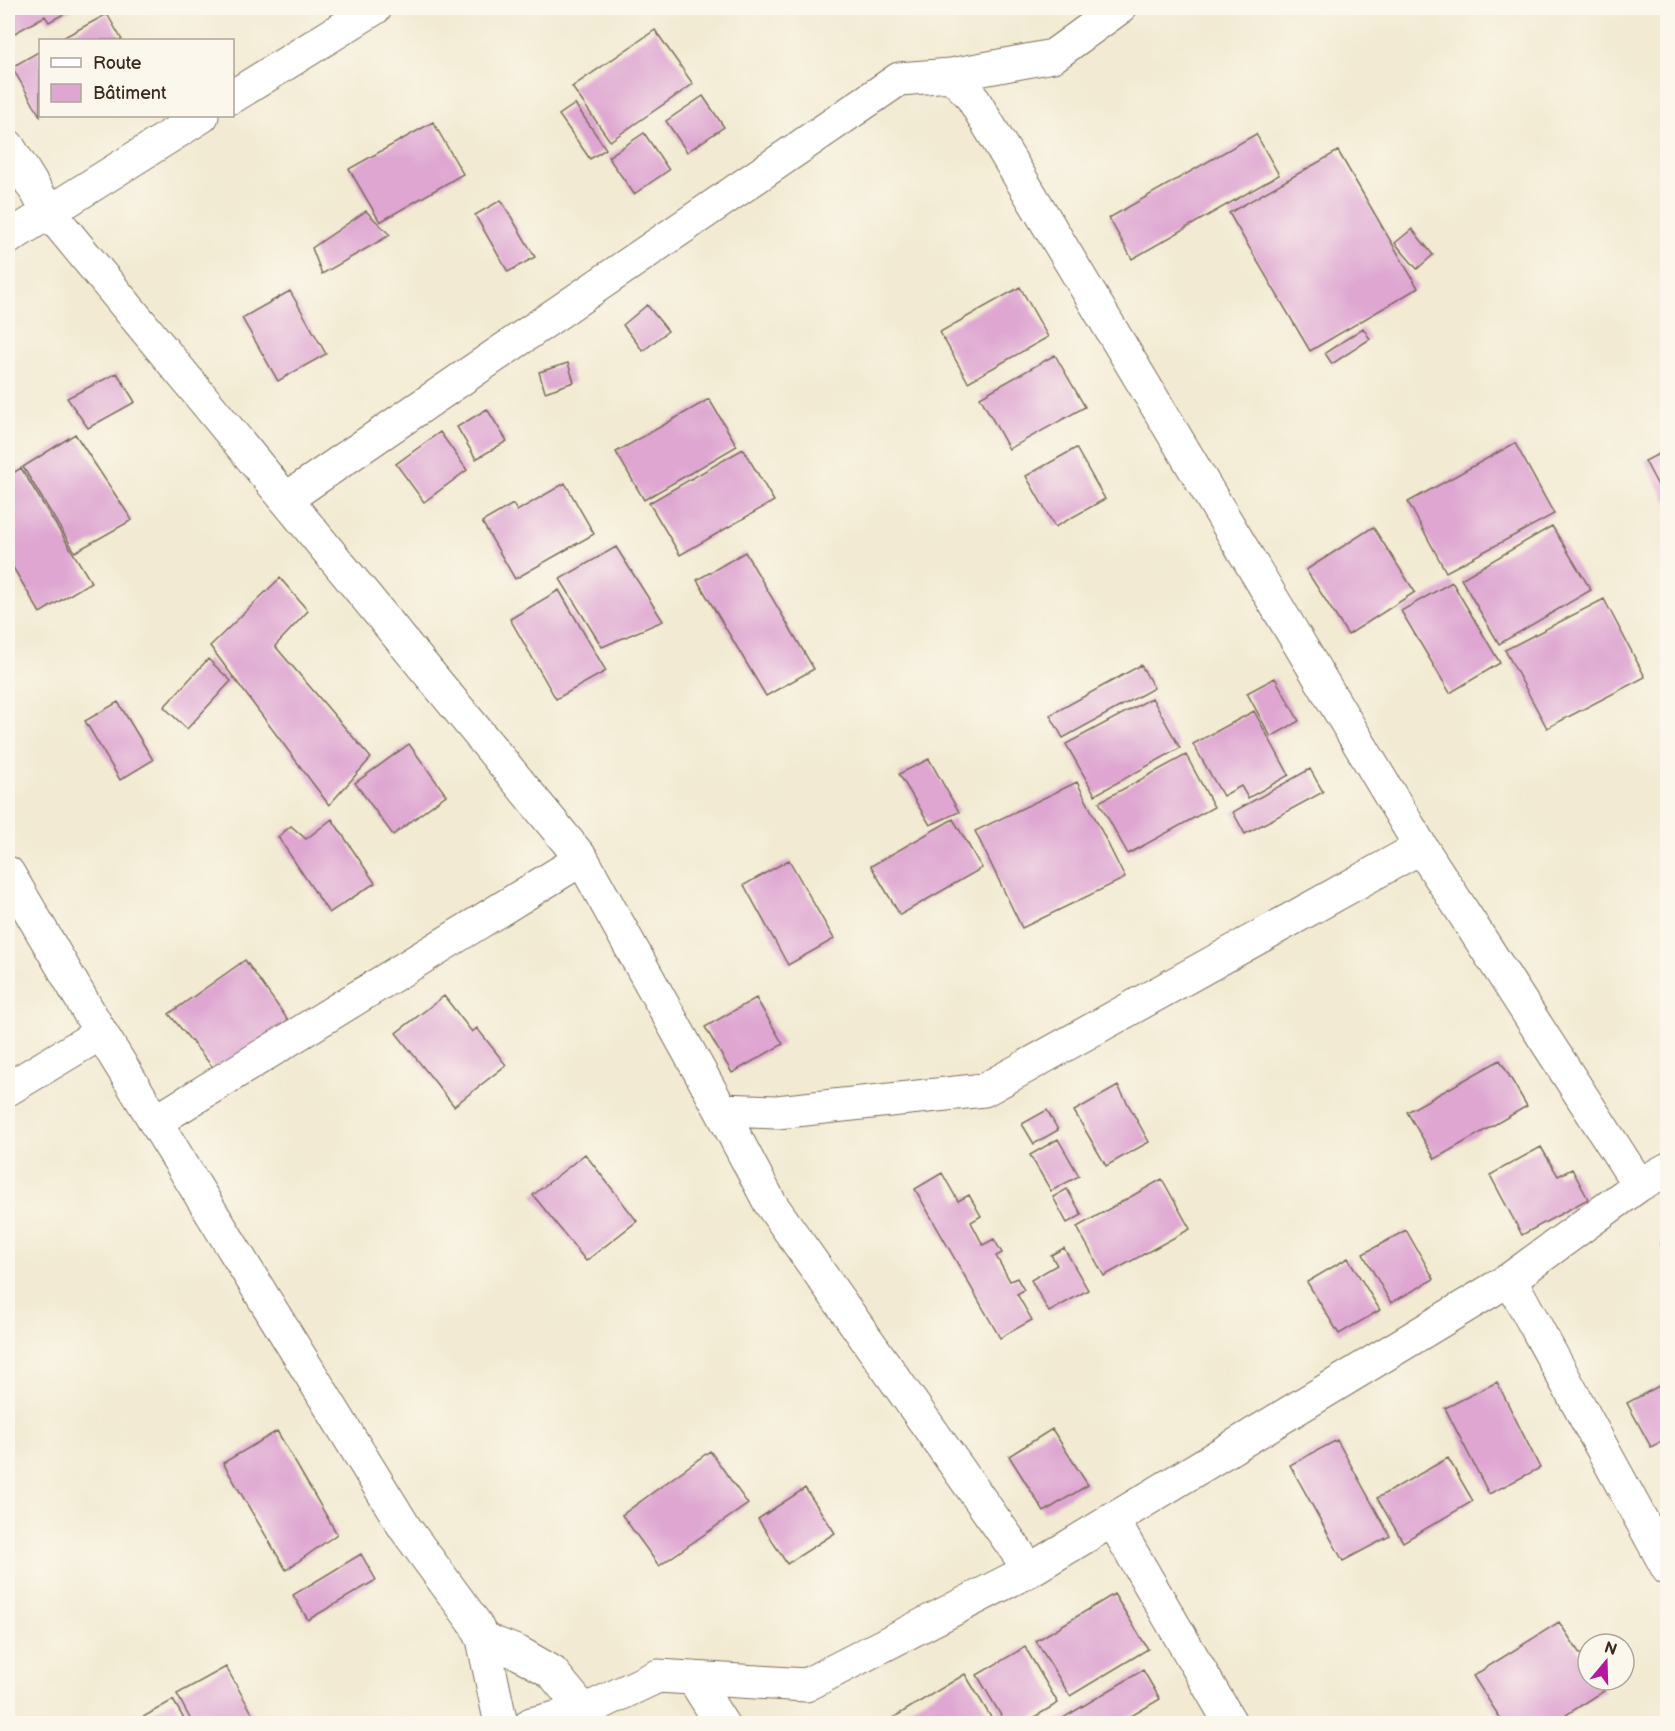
<svg xmlns="http://www.w3.org/2000/svg" width="1675" height="1731" viewBox="0 0 1675 1731" font-family="'Balsamiq Sans',sans-serif">
  <style>
    .building { fill: #dea6d1 }
    .lines { fill: none; stroke-linecap: round; stroke-linejoin: round }
    .minor-casing { stroke: #7b6d5d; stroke-width: 35 }
    .minor { stroke: #fff; stroke-width: 33 }
  </style>
  <rect width="100%" height="100%" fill="#fbf7ec"/>
  <filter id="ink" filterUnits="userSpaceOnUse"><feTurbulence type="fractalNoise" baseFrequency=".0167" numOctaves="2"/><feDisplacementMap in="SourceGraphic" scale="12" xChannelSelector="R" yChannelSelector="G"/><feConvolveMatrix kernelMatrix="1 2 1 2 8 2 1 2 1" color-interpolation-filters="sRGB"/></filter>
  <filter id="wash" filterUnits="userSpaceOnUse"><feTurbulence type="fractalNoise" baseFrequency=".008" numOctaves="4" result="noise"/><feDisplacementMap in="SourceGraphic" scale="24" xChannelSelector="R" yChannelSelector="G"/><feGaussianBlur stdDeviation="1.35" result="paint"/><feColorMatrix in="noise" values="0 0 0 0 0 0 0 0 0 0 0 0 0 0 0 0 0 1.4 0 .05"/><feComposite in="paint" operator="in"/></filter>
  <g filter="url(#wash)">
    <rect width="100%" height="100%" fill="#f2ead2"/>
    <g id="blocks">
      <!-- building -->
      <path class="building" d="M8,8H75L49,22L45,16L8,37Z
        M201,8H214L205,14Z
        M107,14L122,40H59Z
        M655,30L693,84L610,141L572,87Z
        M40,51V116L12,67Z
        M703,96L724,127L687,152L666,121Z
        M575,104L606,149L590,159L559,115Z
        M433,122L463,174L380,222L349,169Z
        M644,133L669,170L634,194L608,157Z
        M1256,134L1279,175L1132,259L1109,218Z
        M1338,151L1418,288L1310,351L1229,213Z
        M501,200L535,257L508,272L475,215Z
        M366,211L390,235L322,274L312,248Z
        M1412,229L1433,255L1417,269L1395,243Z
        M1020,287L1048,337L968,382L940,332Z
        M290,291L326,354L278,381L242,318Z
        M647,305L668,331L643,351L623,325Z
        M1363,328L1370,339L1332,364L1325,353Z
        M1055,355L1085,407L1009,449L980,397Z
        M568,363L574,382L545,392L539,372Z
        M117,373L135,402L88,428L67,398Z
        M709,399L737,446L644,500L616,452Z
        M487,409L507,441L476,459L457,427Z
        M440,432L467,470L424,502L396,464Z
        M75,434L132,520L75,552L23,467Z
        M1515,443L1554,514L1446,572L1408,502Z
        M1076,448L1105,499L1055,527L1026,476Z
        M743,449L774,501L680,555L649,503Z
        M1668,449V504L1645,461Z
        M21,468L91,582L40,613L8,559V476Z
        M565,483L594,534L515,579L482,522L513,504L517,511Z
        M1552,526L1591,590L1499,644L1461,579Z
        M1373,527L1415,592L1348,635L1306,570Z
        M616,547L663,621L602,647L560,579Z
        M745,552L814,669L766,696L697,580Z
        M280,578L308,611L275,646L371,758L329,805L210,646Z
        M1452,582L1500,663L1450,693L1401,611Z
        M559,590L606,671L556,699L510,619Z
        M1604,599L1645,677L1547,728L1505,650Z
        M208,659L231,681L187,729L164,707Z
        M1141,665L1154,688L1063,738L1050,715Z
        M1275,678L1299,721L1271,737L1247,693Z
        M1152,698L1180,748L1095,795L1066,744Z
        M118,702L153,760L120,780L85,721Z
        M1254,711L1289,775L1248,798L1241,786L1223,796L1193,744Z
        M409,744L446,795L393,835L355,783Z
        M1186,755L1214,807L1128,854L1099,802Z
        M929,759L959,812L930,825L899,774Z
        M1310,769L1323,792L1245,834L1233,812Z
        M1077,782L1125,878L1022,928L975,831Z
        M332,819L375,883L329,913L278,837L291,826L306,839Z
        M953,819L982,868L900,915L871,866Z
        M789,860L834,939L788,965L744,885Z
        M245,960L293,1027L220,1076L169,1014Z
        M444,996L472,1032L477,1028L506,1065L454,1106L396,1033Z
        M756,998L783,1044L732,1073L705,1027Z
        M1500,1060L1527,1106L1435,1159L1407,1112Z
        M1118,1086L1149,1142L1106,1166L1074,1111Z
        M1047,1110L1058,1130L1034,1144L1022,1124Z
        M1058,1139L1079,1176L1051,1191L1030,1155Z
        M1541,1147L1558,1176L1572,1169L1588,1199L1522,1235L1490,1175Z
        M585,1154L637,1221L586,1261L533,1195Z
        M942,1173L958,1201L969,1195L981,1216L971,1222L983,1245L994,1239L1002,1253L996,1256L1010,1281L1017,1278L1024,1290L1017,1294L1032,1320L1000,1338L915,1189Z
        M1162,1179L1190,1229L1104,1276L1077,1227Z
        M1067,1189L1082,1215L1067,1223L1053,1197Z
        M1406,1230L1434,1279L1391,1303L1363,1254Z
        M1668,1240V1257L1661,1244Z
        M1064,1248L1088,1290L1049,1312L1031,1280L1057,1265L1051,1255Z
        M1348,1258L1380,1310L1339,1334L1307,1282Z
        M1668,1381V1438L1651,1447L1627,1403Z
        M1497,1382L1540,1468L1489,1494L1445,1408Z
        M1052,1429L1088,1485L1044,1512L1009,1456Z
        M277,1431L337,1534L286,1570L223,1463Z
        M1337,1440L1390,1536L1343,1561L1290,1465Z
        M710,1451L748,1504L659,1566L622,1515Z
        M1448,1458L1473,1501L1403,1542L1377,1498Z
        M805,1488L835,1533L787,1564L758,1519Z
        M361,1554L376,1580L308,1620L293,1595Z
        M1114,1594L1148,1649L1070,1696L1036,1641Z
        M1559,1622L1588,1666V1680H1597L1604,1691L1552,1724H1504L1473,1676Z
        M1025,1647L1058,1703L1023,1724H1006L977,1675Z
        M226,1667L256,1720L249,1724H193L177,1694Z
        M1143,1670L1160,1699L1118,1724H1053Z
        M965,1674L995,1724H894L891,1719Z
        M173,1700L187,1724H131Z"/>
    </g>
  </g>
  <g filter="url(#ink)">
    <use href="#blocks" fill-opacity="0" stroke="#7b6d5d" stroke-width="1.5"/>
    <g class="lines">
      <defs>
        <path id="minor" d="M951,75L970,94L1421,847L1639,1185
          M232,97L375,8
          M8,146L49,212L582,859L721,1110L770,1203L1030,1570
          M8,238L202,116
          M286,499L899,79L951,75L1053,56L1119,8
          M8,873L101,1033L405,1528L474,1622L483,1639L501,1724
          M8,1089L101,1033
          M721,1110L777,1112L984,1090L1421,847
          M155,1122L582,859
          M1510,1279L1668,1569
          M1112,1519L1231,1724
          M483,1639L519,1653L552,1672L584,1711
          M693,1678L722,1724
          M531,1724L584,1711L658,1676L806,1685L1030,1570L1510,1279L1639,1185L1668,1169"/>
      </defs>
      <!-- minor casing -->
      <use href="#minor" class="minor-casing"/>
      <!-- minor -->
      <use href="#minor" class="minor"/>
    </g>
  </g>
  <!-- margin -->
  <rect width="1675" height="1731" fill="none" stroke="#fbf7ec" stroke-width="30"/>
  <!-- legend -->
  <rect x="39" y="39" width="195" height="78" fill="#fbf7ec" stroke="#aea59a" stroke-width="1.5"/>
  <rect x="51" y="58" width="30" height="9" fill="#ffffff" stroke="#aea59a" stroke-width="1.5"/>
  <text x="93" y="69" font-size="18" fill="#3b2a1e">Route</text>
  <rect x="51" y="84" width="30" height="18" fill="#dea6d1" stroke="#aea59a" stroke-width="1.5"/>
  <text x="93" y="99" font-size="18" fill="#3b2a1e">Bâtiment</text>
  <!-- north arrow -->
  <g transform="translate(1606 1662) rotate(19)"><circle r="28" fill="#fbf7ec" stroke="#aea59a" stroke-width="1.5"/>
  <path d="M0-4.5L10 22L0 15L-10 22Z" fill="#b5179e"/>
  <text y="-9" font-size="16" font-weight="bold" text-anchor="middle" fill="#3b2a1e">N</text>
  </g>
</svg>
